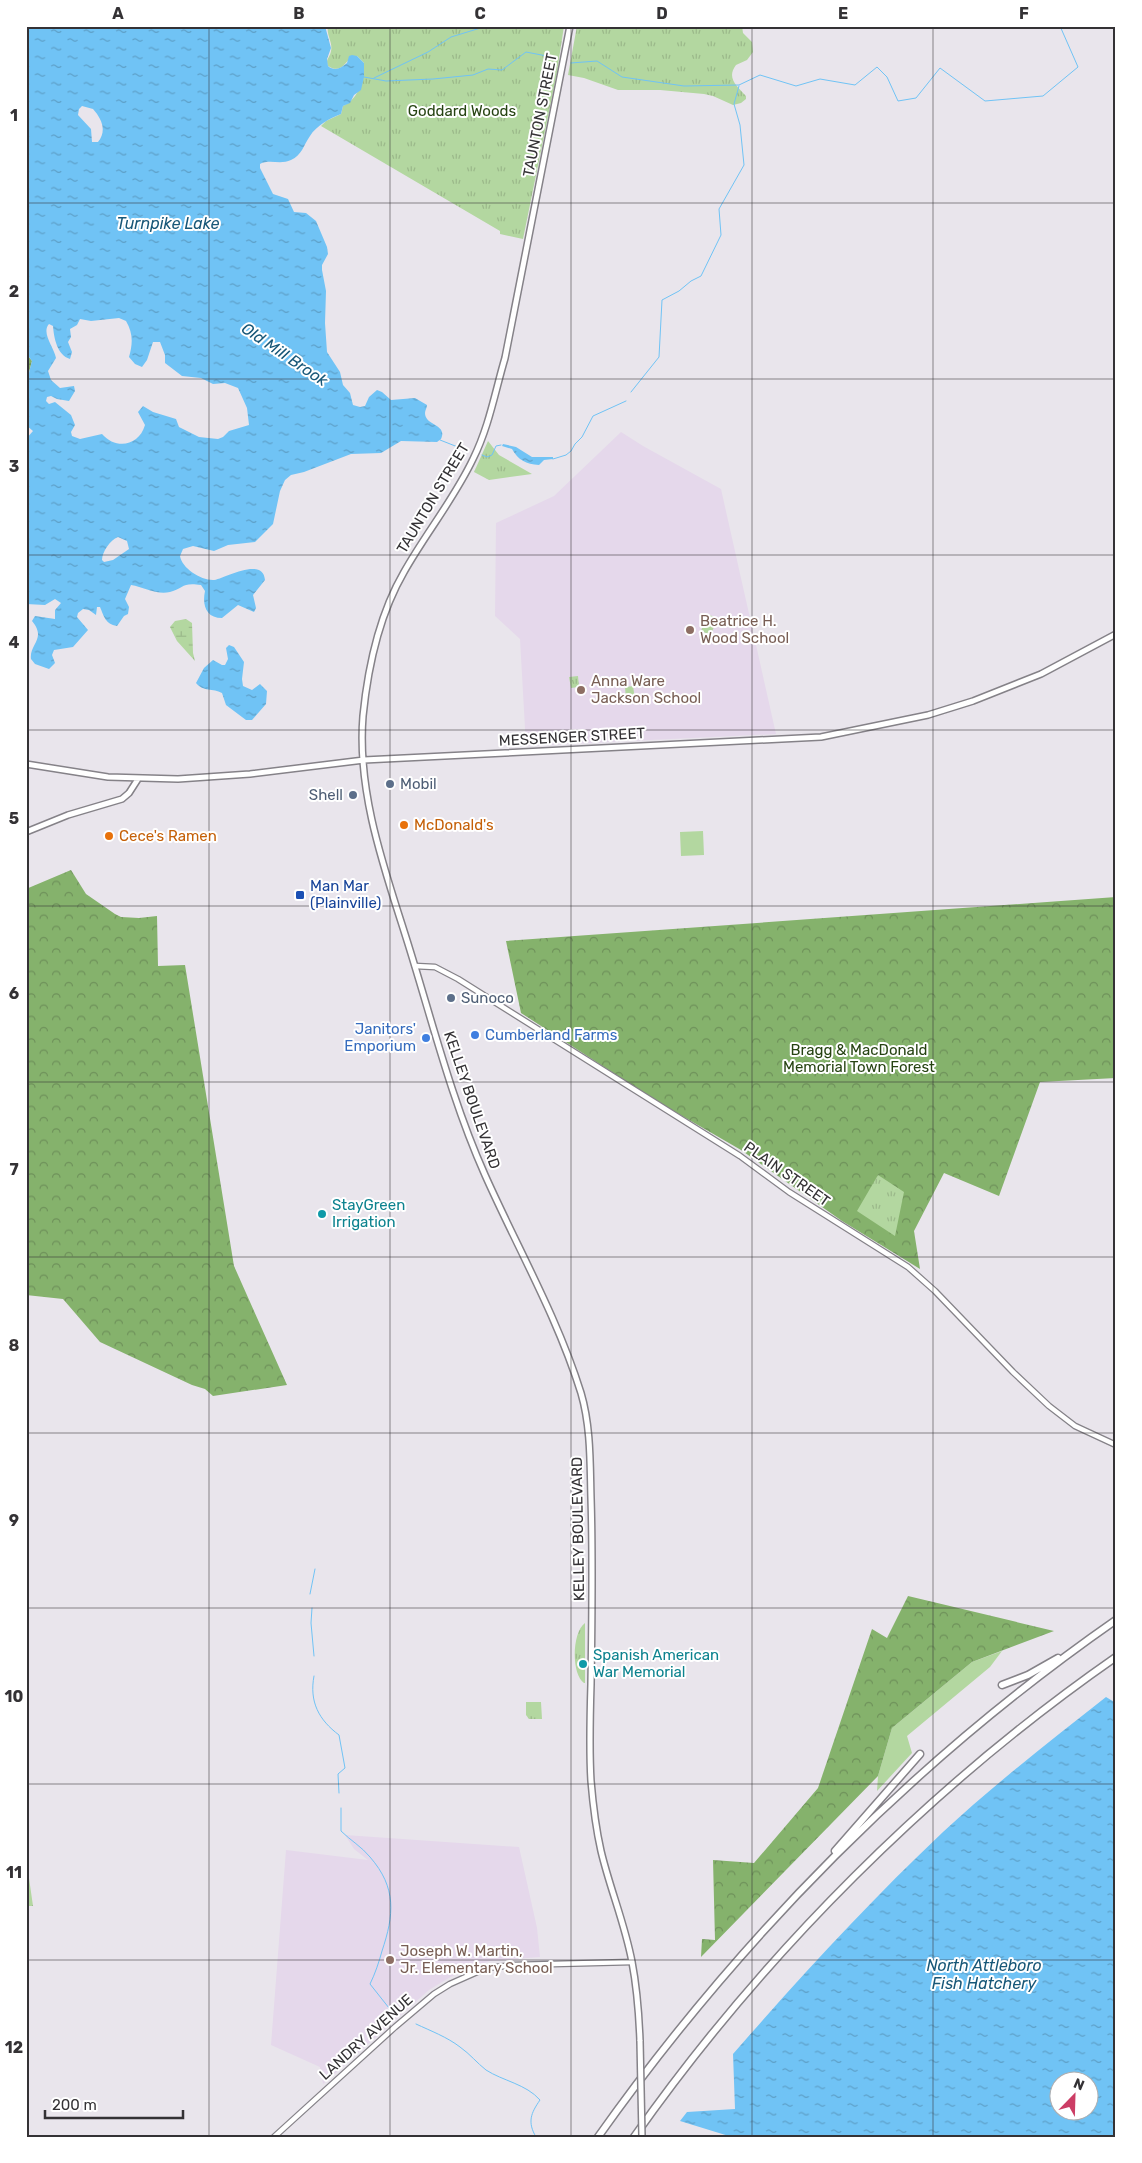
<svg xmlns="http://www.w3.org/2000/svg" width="1142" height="2163" viewBox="0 0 1142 2163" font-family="Rubik,sans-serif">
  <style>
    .education { fill: #e5d8eb }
    .grass { fill: #b3d7a0 }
    .forest { fill: url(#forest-crowns) }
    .wetland { fill: url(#wetland-marsh) }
    .park { fill: url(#park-tufts) }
    .water { fill: url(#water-ripples); fill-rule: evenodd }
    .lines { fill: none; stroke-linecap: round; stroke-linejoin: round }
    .stream { stroke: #70c3f5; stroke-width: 1 }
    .tertiary-casing { stroke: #858288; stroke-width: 7 }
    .secondary-casing { stroke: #858288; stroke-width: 8 }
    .motorway-casing { stroke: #858288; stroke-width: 9 }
    .tertiary { stroke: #fff; stroke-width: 4.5 }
    .secondary { stroke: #fff; stroke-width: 5 }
    .motorway { stroke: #fff; stroke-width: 6 }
    .secondary-bridge-casing { stroke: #858288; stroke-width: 8; stroke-linecap: butt }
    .secondary-bridge { stroke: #fff; stroke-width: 5 }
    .grid { fill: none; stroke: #343235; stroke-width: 1; stroke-opacity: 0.55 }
    .education-dot { fill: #8d6e63; stroke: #fff; stroke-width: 2 }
    .service-dot { fill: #5c6f8a; stroke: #fff; stroke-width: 2 }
    .food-dot { fill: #e8710a; stroke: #fff; stroke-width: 2 }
    .transit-dot { fill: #1a4fb4; stroke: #fff; stroke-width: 2 }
    .shop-dot { fill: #3f7fe0; stroke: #fff; stroke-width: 2 }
    .culture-dot { fill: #0f9aa8; stroke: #fff; stroke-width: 2 }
    .labels { text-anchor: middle; stroke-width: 4; stroke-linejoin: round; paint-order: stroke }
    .park-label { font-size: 15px; fill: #264312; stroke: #fff }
    .street-label { font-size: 15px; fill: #343235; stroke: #fff }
    .education-label { font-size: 15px; fill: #785e54; stroke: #fff; text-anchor: start }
    .service-label { font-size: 15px; fill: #4e5e75; stroke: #fff; text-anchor: start }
    .food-label { font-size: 15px; fill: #c56008; stroke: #fff; text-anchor: start }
    .transit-label { font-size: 15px; fill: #164399; stroke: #fff; text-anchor: start }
    .shop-label { font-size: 15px; fill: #366cbe; stroke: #fff; text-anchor: end }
    .culture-label { font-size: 15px; fill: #0d838f; stroke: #fff; text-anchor: start }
    .water-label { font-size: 16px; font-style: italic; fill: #175778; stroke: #fff }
    .neatline { fill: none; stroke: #343235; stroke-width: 2 }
    .grid-label { font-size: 16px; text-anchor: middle; font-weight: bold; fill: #343235 }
  </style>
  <defs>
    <pattern id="forest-crowns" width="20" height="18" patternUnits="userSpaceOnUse" patternTransform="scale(1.25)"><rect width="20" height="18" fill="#85b26c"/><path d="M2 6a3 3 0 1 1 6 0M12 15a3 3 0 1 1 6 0" fill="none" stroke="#6e915a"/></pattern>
    <pattern id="wetland-marsh" width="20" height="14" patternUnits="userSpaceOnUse" patternTransform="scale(1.25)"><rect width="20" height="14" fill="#b3d7a0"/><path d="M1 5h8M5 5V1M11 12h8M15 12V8" fill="none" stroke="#9bb98a"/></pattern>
    <pattern id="park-tufts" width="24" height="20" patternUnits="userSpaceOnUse" patternTransform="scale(1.25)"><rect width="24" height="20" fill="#b3d7a0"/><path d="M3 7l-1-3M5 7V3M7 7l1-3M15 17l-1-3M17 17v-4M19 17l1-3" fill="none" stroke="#9bb98a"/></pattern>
    <pattern id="water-ripples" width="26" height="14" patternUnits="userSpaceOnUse" patternTransform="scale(1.25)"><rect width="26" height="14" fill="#70c3f5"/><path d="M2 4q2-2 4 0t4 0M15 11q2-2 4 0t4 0" fill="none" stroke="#5d9fc7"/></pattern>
  </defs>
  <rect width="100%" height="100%" fill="#e9e5ec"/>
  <!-- education -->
  <path class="education" d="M621,432L643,446L721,489L776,734L526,746L520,639L495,616L496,523L554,496Z
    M345,1835L519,1847L537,1928L540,1957L490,1961L468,1968L447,1979L429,1990L323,2084L320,2067L271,2045L286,1850L368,1860L354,1849Z"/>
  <!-- grass -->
  <path class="grass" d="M707,614L717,618L711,635L701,631Z
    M703,831L704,855L681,856L680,832Z
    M1002,1651L990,1667L907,1736L912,1753L877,1791L878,1776L892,1728L972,1662Z"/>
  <!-- forest -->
  <path class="forest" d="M26,353L32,361L26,384Z
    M71,870L86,894L115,914L121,917L139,918L157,916L158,966L185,965L234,1266L287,1385L213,1396L205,1389L192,1385L100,1342L63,1299L26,1295V889Z
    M1116,897V1078L1040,1082L999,1196L944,1173L914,1231L920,1269L842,1221L741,1150L658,1102L521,1013L506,941Z
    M908,1596L1054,1631L972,1662L892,1728L878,1776L701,1957L702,1939L715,1940L713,1860L754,1863L818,1788L872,1629L887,1638Z"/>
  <!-- wetland -->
  <path class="wetland" d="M186,619L192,623L193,653L195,661L177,641L170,627L175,621Z"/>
  <!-- park -->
  <path class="park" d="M328,26H564L557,72L523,239L500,234V231L321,126L326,121L341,114L343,106C359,99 364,79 364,63L357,56H352C345,63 341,74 328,66C325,59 330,58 331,51C333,42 326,35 328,26Z
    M577,26H742L743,33L752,42L753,52L747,60L736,65C726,78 737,86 746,96V99L741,103L733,105L713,96L704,94L660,90H618L584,78L568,75Z
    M488,441L499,455L532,474L489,480L474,472Z
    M578,676L579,687L571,688L569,677Z
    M633,686L635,699H626L625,687Z
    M878,1175L904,1192L895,1236L857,1211Z
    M585,1623V1683H584C571,1674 572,1632 585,1623Z
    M526,1702H541L542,1719H529L526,1715Z
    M26,1857L33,1906H26Z"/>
  <!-- water -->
  <path class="water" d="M26,26H325L331,48L327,59L328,66C335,72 341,68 347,63L349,56L352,55L357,56L364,63V77L361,90L354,95L350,103L343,106L341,114C330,118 316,126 310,136C303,146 302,155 291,160C281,165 269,159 260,164V168L273,194L288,199L294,212L306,213L316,221L327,247L328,254L322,265V270L326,291L325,323L327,352L340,372L343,385L350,393L353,405L360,407L365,406L369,397L377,390L382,392L391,400L415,398L427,405C427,408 425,410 425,413C425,426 448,424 441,439L437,442L401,441L381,453L351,454L304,472L291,475L285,480L280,491L273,524L255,542L228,545L214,551L193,546L183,549L180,556C182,568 200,580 213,580C222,580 263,555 265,580L253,595L256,608L254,612L238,605L222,618C206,618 202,605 205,591L201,585C182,582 184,588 170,592C156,595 144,587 131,585L125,599L129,607L128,614L124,616L117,626C105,624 104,616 100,607H97L96,615L89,610L83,609L78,613L77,617L88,630L73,647L54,650L52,655L55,663L49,669L35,664L31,659C29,644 47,639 32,621L35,616L55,619V610L61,603L55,599L45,605L26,604V439L33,431L26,425V384L32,361L26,353ZM82,106L93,109C102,119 107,131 98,142H92L91,129L78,115L79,109ZM119,318L126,321C133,333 133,343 129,357L135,364L142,367L147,360L153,342H160L165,355V363L182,376L201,378L213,384L225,383L238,388L247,408L249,425L229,431L223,437L218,439L199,437L179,427L176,419L153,412L143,406L138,412L145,425C139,446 116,450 102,434L80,439L72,436L71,432L75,425L71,415L55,402L49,404L46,401L47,397L51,396L57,399L69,401L75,391L74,386L60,388L51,380L48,371L56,358C54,347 41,333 49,324L53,326C54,338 57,355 70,359L72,352L68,342L71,337L70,329L77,325L80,319L91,321ZM118,537L127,541L129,549L113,560L104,562L102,560C102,552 110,540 118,537Z
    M503,444L516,447L532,457H553V459L544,460L539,465C526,464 518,460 512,449L502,446Z
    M229,645L234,647L244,662L242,679L243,686L252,690L260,684L267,691L266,704L252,720H246L226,705L222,693C213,688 203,692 196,683L204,668L213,660L222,665H225L228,659L226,648Z
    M1106,1697L1116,1703V2137H732L680,2121L687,2112L735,2109L733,2054C800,1977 869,1902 943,1832C995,1784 1051,1740 1106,1697ZM1090,2080V2110H1060V2080Z"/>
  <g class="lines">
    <!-- stream -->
    <path class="stream" d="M571,63L597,61L622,77L684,86L739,85L760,75L796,86L820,79L855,85L877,67L887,77L898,101L916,98L940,68L985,101L1043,96L1078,67L1060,26
      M364,77L386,81L433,79L473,75L488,69L502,70L526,52L557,58
      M374,78L428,52L451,37L487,26
      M631,392L659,357L662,300L679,291L691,281L701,276L721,235L719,209L744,165L740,125L734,104L739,86
      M440,440L468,451
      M482,455L487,457L492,455L496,446L501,445
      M553,459L566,455L571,451L575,444L582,437L593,416L626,401
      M310,1594L315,1569
      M312,1608L311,1623L314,1656
      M314,1676C309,1702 319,1720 339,1735L345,1768L338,1774L339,1793
      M341,1808V1831C350,1840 362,1847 370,1857C397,1888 394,1915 382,1951C379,1962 375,1974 370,1984L389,2008H393
      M416,2024C431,2031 447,2037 460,2047C470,2054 477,2063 486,2070C503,2081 526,2084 540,2100C531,2113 527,2122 536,2137"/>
    <defs>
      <path id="tertiary" d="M415,966L435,967L458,979L740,1156L789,1192L908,1267L935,1291L1013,1372L1049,1406L1075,1426L1116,1445
        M274,2137L395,2027L434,1994L450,1984L486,1968L515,1965L632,1962"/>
      <path id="secondary" d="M570,26L505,358C495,392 489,427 473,459C454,499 426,533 404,572C379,615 368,666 363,716C357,789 382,862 404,931C430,1012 450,1097 485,1175C517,1247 557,1316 581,1393C591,1427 590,1464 591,1498C593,1560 592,1622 591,1684C590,1717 589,1749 591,1781C593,1805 596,1829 601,1851C610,1889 625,1924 632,1962C637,1988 639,2015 640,2041
        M26,764L108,777L178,779L250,774L364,760L821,737L928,715L973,701L1041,674L1116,634
        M26,832L68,815L122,799L129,793L138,779"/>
      <path id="motorway" d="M1002,1685L1028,1675L1058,1658
        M835,1851L920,1754
        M598,2137C740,1937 915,1760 1116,1620
        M634,2137C763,1954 932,1785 1116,1657"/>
    </defs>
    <!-- tertiary casing -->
    <use href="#tertiary" class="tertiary-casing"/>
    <!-- secondary casing -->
    <use href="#secondary" class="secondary-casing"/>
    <!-- motorway casing -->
    <use href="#motorway" class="motorway-casing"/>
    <!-- tertiary -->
    <use href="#tertiary" class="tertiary"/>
    <!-- secondary -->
    <use href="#secondary" class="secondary"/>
    <!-- motorway -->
    <use href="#motorway" class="motorway"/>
    <defs>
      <path id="secondary-bridge" d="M640,2041L642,2137"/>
    </defs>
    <!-- secondary-bridge casing -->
    <use href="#secondary-bridge" class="secondary-bridge-casing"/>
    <!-- secondary-bridge -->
    <use href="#secondary-bridge" class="secondary-bridge"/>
  </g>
  <!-- grid -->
  <path class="grid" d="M209,26V2137M390,26V2137M571,26V2137M752,26V2137M933,26V2137M26,203H1116M26,379H1116M26,555H1116M26,730H1116M26,906H1116M26,1082H1116M26,1257H1116M26,1433H1116M26,1608H1116M26,1784H1116M26,1960H1116"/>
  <!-- markers -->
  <g class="education-dot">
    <circle cx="690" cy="630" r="5"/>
    <circle cx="581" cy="690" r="5"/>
    <circle cx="390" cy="1960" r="5"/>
  </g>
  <g class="service-dot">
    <circle cx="390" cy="784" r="5"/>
    <circle cx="353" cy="795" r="5"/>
    <circle cx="451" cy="998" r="5"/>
  </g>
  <g class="food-dot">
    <circle cx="404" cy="825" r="5"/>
    <circle cx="109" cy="836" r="5"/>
  </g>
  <rect class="transit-dot" x="295" y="890" width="10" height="10" rx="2.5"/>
  <g class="shop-dot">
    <circle cx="475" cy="1035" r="5"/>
    <circle cx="426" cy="1038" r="5"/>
  </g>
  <g class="culture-dot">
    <circle cx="322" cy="1214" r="5"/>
    <circle cx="583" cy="1664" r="5"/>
  </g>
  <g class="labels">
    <!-- park labels -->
    <g class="park-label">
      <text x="462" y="116">Goddard Woods</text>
      <text x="859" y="1055">Bragg &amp; MacDonald<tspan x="859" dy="17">Memorial Town Forest</tspan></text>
    </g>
    <!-- street labels -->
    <g class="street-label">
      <text transform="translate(540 115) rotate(-79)" y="5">TAUNTON STREET</text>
      <text transform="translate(433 498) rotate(-59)" y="5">TAUNTON STREET</text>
      <text transform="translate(572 737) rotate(-3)" y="5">MESSENGER STREET</text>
      <text transform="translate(472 1100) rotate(71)" y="5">KELLEY BOULEVARD</text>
      <text transform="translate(787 1174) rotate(35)" y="5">PLAIN STREET</text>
      <text transform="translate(578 1529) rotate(-91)" y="5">KELLEY BOULEVARD</text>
      <text transform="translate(366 2037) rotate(-42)" y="5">LANDRY AVENUE</text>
    </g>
    <!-- education labels -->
    <g class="education-label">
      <text x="700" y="626">Beatrice H.<tspan x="700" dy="17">Wood School</tspan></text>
      <text x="591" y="686">Anna Ware<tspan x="591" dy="17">Jackson School</tspan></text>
      <text x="400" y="1956">Joseph W. Martin,<tspan x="400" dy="17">Jr. Elementary School</tspan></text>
    </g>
    <!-- service labels -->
    <g class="service-label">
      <text x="400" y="789">Mobil</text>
      <text x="343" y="800" text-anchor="end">Shell</text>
      <text x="461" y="1003">Sunoco</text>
    </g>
    <!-- food labels -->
    <g class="food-label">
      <text x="414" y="830">McDonald's</text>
      <text x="119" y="841">Cece's Ramen</text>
    </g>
    <!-- transit labels -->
    <g class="transit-label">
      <text x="310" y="891">Man Mar<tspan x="310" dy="17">(Plainville)</tspan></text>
    </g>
    <!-- shop labels -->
    <g class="shop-label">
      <text x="416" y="1034">Janitors'<tspan x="416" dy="17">Emporium</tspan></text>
      <text x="485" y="1040" text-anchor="start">Cumberland Farms</text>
    </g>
    <!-- culture labels -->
    <g class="culture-label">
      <text x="332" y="1210">StayGreen<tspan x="332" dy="17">Irrigation</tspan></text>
      <text x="593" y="1660">Spanish American<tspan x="593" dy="17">War Memorial</tspan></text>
    </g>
    <!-- water labels -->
    <g class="water-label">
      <text x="168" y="229">Turnpike Lake</text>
      <text transform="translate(285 354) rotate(34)" y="6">Old Mill Brook</text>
      <text x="984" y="1971">North Attleboro<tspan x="984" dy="18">Fish Hatchery</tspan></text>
    </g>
  </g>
  <!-- border -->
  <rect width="1142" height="2163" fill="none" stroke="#ffffff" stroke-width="55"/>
  <!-- north arrow -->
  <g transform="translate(1074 2096) rotate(23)"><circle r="24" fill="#ffffff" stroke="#aeadae"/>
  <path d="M0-4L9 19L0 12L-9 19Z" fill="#cc3d65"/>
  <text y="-8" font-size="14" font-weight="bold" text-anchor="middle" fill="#343235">N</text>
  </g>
  <!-- scale -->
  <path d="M45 2110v8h138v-8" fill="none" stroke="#343235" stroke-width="2.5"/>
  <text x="52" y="2110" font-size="15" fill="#343235" stroke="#ffffff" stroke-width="4" paint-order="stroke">200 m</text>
  <rect x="28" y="28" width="1086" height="2108" class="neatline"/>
  <g class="grid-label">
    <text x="118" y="19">A</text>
    <text x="299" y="19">B</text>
    <text x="480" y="19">C</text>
    <text x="662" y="19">D</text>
    <text x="843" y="19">E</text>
    <text x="1024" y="19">F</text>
    <text x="14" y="121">1</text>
    <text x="14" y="297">2</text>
    <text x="14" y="472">3</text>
    <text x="14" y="648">4</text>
    <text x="14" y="824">5</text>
    <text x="14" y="999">6</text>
    <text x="14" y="1175">7</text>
    <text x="14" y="1351">8</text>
    <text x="14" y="1526">9</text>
    <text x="14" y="1702">10</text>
    <text x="14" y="1878">11</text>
    <text x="14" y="2053">12</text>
  </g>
</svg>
